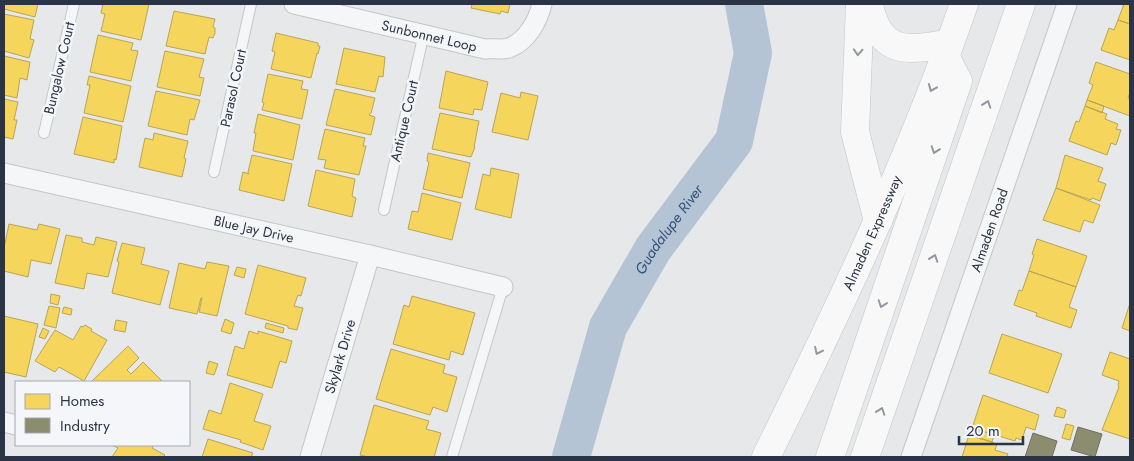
<svg xmlns="http://www.w3.org/2000/svg" width="1134" height="461" viewBox="0 0 1134 461" font-family="Jost,sans-serif">
  <style>
    .homes { fill: #f6d55c; stroke: #b9a555 }
    .industry { fill: #8c8c6e; stroke: #6f7262 }
    .lines { fill: none; stroke-linecap: round; stroke-linejoin: round }
    .river { stroke: #b4c4d5; stroke-width: 38 }
    .service-casing { stroke: #c4c6c8; stroke-width: 12 }
    .minor-casing { stroke: #c4c6c8; stroke-width: 21 }
    .primary-casing { stroke: #c2c5c8; stroke-width: 29 }
    .service { stroke: #f5f6f7; stroke-width: 10 }
    .minor { stroke: #f5f6f7; stroke-width: 19 }
    .primary { stroke: #f8f8f8; stroke-width: 28 }
    .oneway { stroke: #92969e }
    .labels { text-anchor: middle; stroke-width: 5; stroke-linejoin: round; paint-order: stroke }
    .street-label { font-size: 14px; fill: #2b3445; stroke: #f4f6f9 }
    .water-label { font-size: 15px; font-style: italic; fill: #34527a; stroke: #f4f6f9 }
  </style>
  <rect width="100%" height="100%" fill="#e6e8ea"/>
  <!-- homes -->
  <path class="homes" d="M4,4H38L35,17L4,9Z
    M103,4H149L141,40L101,31L105,14L101,13Z
    M472,4H510L508,13L501,11L500,14L471,8Z
    M1124,4H1130V24L1118,20Z
    M174,11L215,19L213,27L215,28V33L213,38L209,37L205,54L166,46Z
    M4,14L34,20L30,39L34,40L29,58L4,51Z
    M1118,20L1130,24V60L1101,50L1109,28L1114,30Z
    M276,33L318,43V46H320L318,54L317,53L311,78L271,69L275,52L272,51Z
    M98,35L133,43L131,50L138,51L131,81L90,72Z
    M344,48L385,57L383,77L379,76L375,92L336,84Z
    M165,51L204,59L199,77L204,78L200,96L157,87Z
    M4,56L30,62L27,80L20,78L17,98L4,95Z
    M1096,62L1130,74V92L1128,98L1130,99V116L1087,100L1093,85L1089,83Z
    M446,71L488,82L482,110L474,109L473,115L439,108Z
    M268,74L303,81L301,89L308,90L302,119L262,110L264,103L262,102Z
    M89,76L131,86L123,122L84,113L90,85H87Z
    M335,89L375,98L371,113L369,115L375,117L371,135L326,125Z
    M156,91L200,100L194,120L190,119L187,135L148,126Z
    M521,92L538,96L528,140L492,132L501,93L520,98Z
    M4,99L18,102L14,120H17L13,139L4,137Z
    M1087,100L1104,106L1102,113L1085,106Z
    M1085,106L1107,114L1105,119L1118,124L1116,129L1121,130L1116,145L1111,143L1107,155L1069,141L1076,121L1079,122Z
    M440,113L479,121L474,147H475L471,157L432,149Z
    M258,114L300,125L293,160L253,151L256,133H254Z
    M83,117L122,126L116,160L114,159V163L74,154Z
    M325,129L365,138L363,146H366L359,175L324,168L326,160L318,159Z
    M154,133L188,141L184,158L186,159L182,177L139,167L145,138L153,140Z
    M428,153L470,163L462,198L423,189L429,162L427,161Z
    M252,155L292,164L284,201L239,190L243,172L249,174L248,172Z
    M1065,155L1103,168L1098,181L1106,184L1100,201L1092,198L1091,200L1056,188Z
    M491,168L519,174L511,218L475,209L483,174L490,176Z
    M316,170L355,179L352,196L356,198L352,217L308,206Z
    M1056,188L1100,205L1093,223L1084,220L1080,232L1043,220Z
    M422,193L461,203L452,240L408,229L412,211L418,212Z
    M9,224L37,230L39,224L60,229L51,264L31,260L28,277L4,271V248Z
    M66,235L82,238V242L94,245L96,237L117,242L108,277L87,273L84,289L55,283Z
    M1037,239L1087,256L1076,287L1029,271L1034,255L1032,254Z
    M122,243L145,248L141,264L169,271L160,305L112,293L119,262L117,261Z
    M207,262L229,266L217,316L199,312L202,298H201L197,314L169,308L179,263L205,269Z
    M258,265L306,278L301,296L298,295L294,306L303,308L297,330L288,328V326L245,314Z
    M237,267L246,269L244,278L234,275Z
    M1029,271L1076,287L1069,307L1077,310L1071,328L1036,316L1037,313L1014,305L1019,290L1022,291Z
    M51,294L60,296L58,305L50,303Z
    M412,296L475,313L463,355L451,351L449,360L393,344L404,305L409,307Z
    M1130,303V331L1122,328Z
    M49,306L60,308L56,328L44,325Z
    M64,307L72,309L71,315L62,313Z
    M4,316L38,324L26,377L4,372Z
    M225,319L234,323L231,334L221,331Z
    M116,320L127,322L125,332L114,330Z
    M266,323L284,328L283,333L265,328Z
    M85,325L92,329L91,331L107,340L84,381L59,367L55,372L35,361L55,330L73,340L81,326L83,327Z
    M43,328L49,331L45,339L39,337Z
    M249,331L258,334V331L292,341L286,363L280,361L272,388L227,375L235,346L244,349Z
    M1002,334L1062,354L1048,393L989,373Z
    M128,346L139,358L127,370L131,374L143,362L163,382H91Z
    M391,349L445,365L443,373L457,377L447,412L433,407L430,415L376,399Z
    M1110,352L1130,359V439L1102,430L1119,387L1118,386L1119,381L1102,375Z
    M209,361L218,364L214,375L206,373Z
    M230,383L263,394L254,421L271,426L263,450L240,442L241,440L203,429L209,410L221,414Z
    M983,395L1039,415L1035,430L1026,427L1022,440L1016,438L1015,441L972,428Z
    M374,405L429,421L426,429L441,433L434,457H368L360,455Z
    M1057,407L1066,410L1064,418L1054,416Z
    M1066,424L1074,426L1070,440L1062,438Z
    M976,429L994,435L992,442L974,436Z
    M969,435L997,444L995,450L1008,454L1007,457H962Z
    M208,439L253,453L251,457H202Z
    M112,445H154L152,448L165,455L163,457H112L118,448Z"/>
  <!-- industry -->
  <path class="industry" d="M1078,427L1102,434L1095,457L1071,450Z
    M1033,433L1057,441L1052,457H1025Z"/>
  <g class="lines">
    <!-- river -->
    <path class="river" id="s1" d="M571,457L608,327L653,249L734,141L753,53L744,4"/>
    <defs>
      <path id="service" d="M44,133L74,4
        M214,172L251,4
        M384,210L424,33
        M452,457L503,287"/>
      <g id="minor">
        <path id="s2" d="M294,4L485,49C492,48 502,50 509,48C527,41 538,21 542,4"/>
        <path id="s3" d="M4,173L370,255L503,287"/>
        <path d="M4,422L16,425"/>
        <path id="s4" d="M310,457L370,255"/>
        <path id="s5" d="M911,457L1067,4"/>
      </g>
      <g id="primary">
        <path d="M860,4L855,132L878,221"/>
        <path d="M869,4C879,56 908,51 950,43"/>
        <path id="s6" d="M766,457C839,309 910,160 964,4"/>
        <path d="M830,457L958,81L945,56"/>
        <path d="M865,457L1021,4"/>
      </g>
    </defs>
    <!-- service casing -->
    <use href="#service" class="service-casing"/>
    <!-- minor casing -->
    <use href="#minor" class="minor-casing"/>
    <!-- primary casing -->
    <use href="#primary" class="primary-casing"/>
    <!-- service -->
    <use href="#service" class="service"/>
    <!-- minor -->
    <use href="#minor" class="minor"/>
    <!-- primary -->
    <use href="#primary" class="primary"/>
  </g>
  <!-- one-way arrows -->
  <defs><path id="oneway-chevron" d="M-2-3.5L2.5 0L-2 3.5" fill="none" stroke-width="1.6" stroke-linecap="round" stroke-linejoin="round" transform="scale(1.25)"/></defs>
  <g class="oneway">
    <use href="#oneway-chevron" transform="translate(858 52) rotate(93)"/>
    <use href="#oneway-chevron" transform="translate(932 88) rotate(112)"/>
    <use href="#oneway-chevron" transform="translate(987 104) rotate(-71)"/>
    <use href="#oneway-chevron" transform="translate(935 150) rotate(109)"/>
    <use href="#oneway-chevron" transform="translate(934 258) rotate(-71)"/>
    <use href="#oneway-chevron" transform="translate(882 304) rotate(109)"/>
    <use href="#oneway-chevron" transform="translate(818 351) rotate(115)"/>
    <use href="#oneway-chevron" transform="translate(881 411) rotate(-71)"/>
  </g>
  <g class="labels">
    <!-- street labels -->
    <g class="street-label">
      <text dy="5" stroke="none"><textPath href="#s2" startOffset="139">Sunbonnet Loop</textPath></text>
      <text transform="translate(59 68) rotate(-77)" y="5">Bungalow Court</text>
      <text transform="translate(233 88) rotate(-78)" y="5">Parasol Court</text>
      <text transform="translate(404 121) rotate(-77)" y="5">Antique Court</text>
      <text dy="5" stroke="none"><textPath href="#s3" startOffset="256">Blue Jay Drive</textPath></text>
      <text dy="5" stroke="none"><textPath href="#s5" startOffset="240">Almaden Road</textPath></text>
      <text dy="5" stroke="none"><textPath href="#s6" startOffset="248">Almaden Expressway</textPath></text>
      <text dy="5" stroke="none"><textPath href="#s4" startOffset="105">Skylark Drive</textPath></text>
    </g>
    <!-- water labels -->
    <g class="water-label">
      <text dy="5" stroke="none"><textPath href="#s1" startOffset="250">Guadalupe River</textPath></text>
    </g>
  </g>
  <!-- border -->
  <rect width="1134" height="461" fill="none" stroke="#2b3445" stroke-width="10"/>
  <!-- legend -->
  <rect x="15" y="381" width="175" height="65" fill="#f4f6f9" stroke="#a4a8b1"/>
  <rect x="25" y="394" width="25" height="15" fill="#f6d55c" stroke="#a4a8b1"/>
  <text x="60" y="406" font-size="15" fill="#2b3445">Homes</text>
  <rect x="25" y="418" width="25" height="15" fill="#8c8c6e" stroke="#a4a8b1"/>
  <text x="60" y="431" font-size="15" fill="#2b3445">Industry</text>
  <!-- scale -->
  <path d="M959 436v8h64v-8" fill="none" stroke="#2b3445" stroke-width="2.5"/>
  <text x="966" y="436" font-size="15" fill="#2b3445" stroke="#f4f6f9" stroke-width="4" paint-order="stroke">20 m</text>
</svg>
